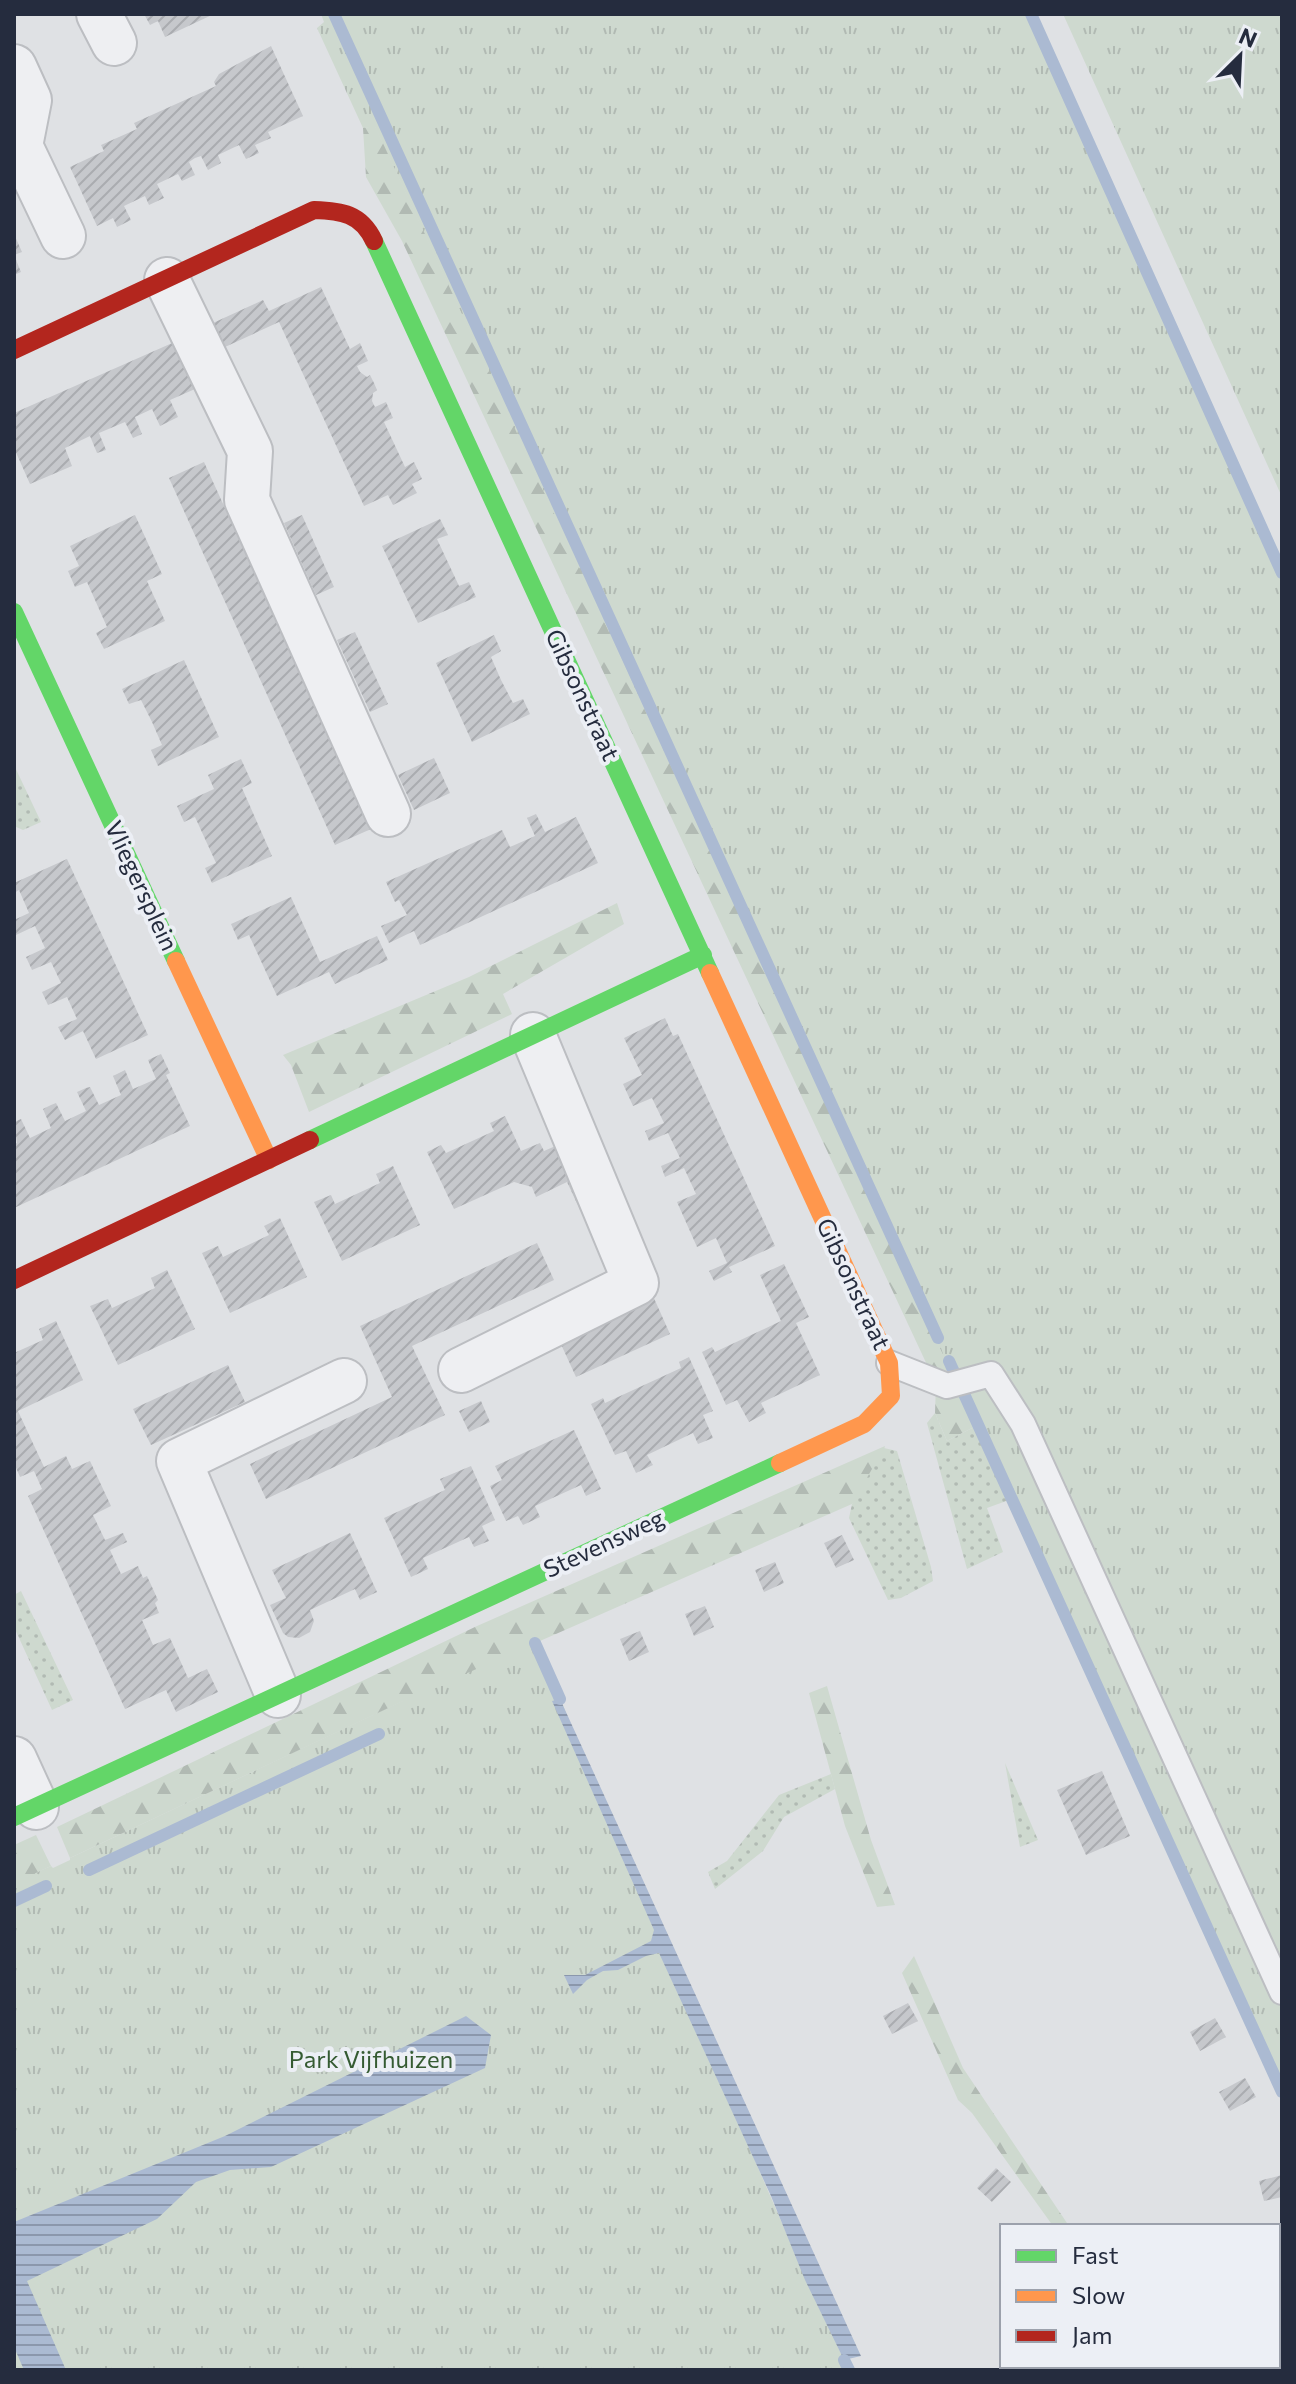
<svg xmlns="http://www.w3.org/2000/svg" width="1296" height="2384" viewBox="0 0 1296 2384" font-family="Commissioner,sans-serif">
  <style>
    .grass { fill: url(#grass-tufts) }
    .forest { fill: url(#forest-firs) }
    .garden { fill: url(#garden-dots) }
    .water { fill: url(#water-rules) }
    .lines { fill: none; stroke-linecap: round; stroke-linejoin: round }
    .stream { stroke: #abbad2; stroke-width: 12 }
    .building { fill: url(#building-hatch) }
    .lane-casing { stroke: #bcbec2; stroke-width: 28 }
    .street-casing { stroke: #bcbec2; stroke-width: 48 }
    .lane { stroke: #eeeff2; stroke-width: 24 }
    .street { stroke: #eeeff2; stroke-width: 44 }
    .fast { stroke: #63d668; stroke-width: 18 }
    .slow { stroke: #ff974d; stroke-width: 18 }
    .jam { stroke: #b3261e; stroke-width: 18 }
    .labels { text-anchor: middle; stroke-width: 8; stroke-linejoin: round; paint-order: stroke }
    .street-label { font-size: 24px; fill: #252c3e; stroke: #eceff5 }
    .park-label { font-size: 24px; fill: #355b32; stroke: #eceff5 }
  </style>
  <defs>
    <pattern id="grass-tufts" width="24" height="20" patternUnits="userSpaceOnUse" patternTransform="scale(2)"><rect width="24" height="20" fill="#ced9cf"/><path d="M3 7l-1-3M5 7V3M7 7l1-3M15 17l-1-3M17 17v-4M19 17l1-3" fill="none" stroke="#b1bab3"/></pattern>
    <pattern id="forest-firs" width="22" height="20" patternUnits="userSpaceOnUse" patternTransform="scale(2)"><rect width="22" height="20" fill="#ced9cf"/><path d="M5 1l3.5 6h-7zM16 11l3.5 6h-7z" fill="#b1bab3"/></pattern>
    <pattern id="garden-dots" width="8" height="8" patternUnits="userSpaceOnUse" patternTransform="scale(2)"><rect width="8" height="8" fill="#ced9cf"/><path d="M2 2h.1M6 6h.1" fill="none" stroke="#b1bab3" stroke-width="1.8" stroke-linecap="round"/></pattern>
    <pattern id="water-rules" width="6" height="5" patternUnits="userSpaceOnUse" patternTransform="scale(2)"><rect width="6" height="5" fill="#abbad2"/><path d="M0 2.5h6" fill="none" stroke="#8b97ac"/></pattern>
    <pattern id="building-hatch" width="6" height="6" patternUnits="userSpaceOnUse" patternTransform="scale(2)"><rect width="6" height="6" fill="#c6c8cc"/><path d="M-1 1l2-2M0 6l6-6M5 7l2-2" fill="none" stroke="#aaacb0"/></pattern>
  </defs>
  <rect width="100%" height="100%" fill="#dfe1e4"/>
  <!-- grass -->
  <path class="grass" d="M321,14H1034L1282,564V2089L375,127L363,128L317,28L324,22Z
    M1063,14H1282V497Z
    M538,1637C593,1791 659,1942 725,2092C766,2185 805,2279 849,2370H14V1882L51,1866L53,1868L70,1860V1858Z"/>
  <!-- forest -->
  <path class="forest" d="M375,126L976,1426L947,1441L935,1413L936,1384L402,241L366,177L363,128Z
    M617,903L624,924L503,994L512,1014L309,1112L291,1065L283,1055L469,977Z
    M885,1446L876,1477L852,1504L399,1703L70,1858L57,1827L477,1626Z
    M827,1686L871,1840L895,1905L877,1907L845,1826L809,1693Z
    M36,1835L51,1866L14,1883V1845Z
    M914,1956L963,2068L1069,2226H1053L972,2113L958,2100L902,1973Z"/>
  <!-- garden -->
  <path class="garden" d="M14,765L41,822L23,830L14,826Z
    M935,1413L947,1441L976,1426L1009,1500L987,1508L1003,1552L967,1569L927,1423Z
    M884,1448L897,1451L931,1567L933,1581L901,1598L888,1600L849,1518L852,1504Z
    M21,1591L73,1700L52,1710L14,1627V1595Z
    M1005,1763L1038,1840L1020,1847Z
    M831,1774L835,1789L784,1817L763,1851L715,1889L708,1872L727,1861L779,1795Z"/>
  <!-- water -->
  <path class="water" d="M560,1699L861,2356L844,2360L805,2280L771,2196L659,1953L646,1956L618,1970L603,1971L587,1980L573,1994L564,1975H585L651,1941L654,1930L552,1701Z
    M466,2016L491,2035L485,2068L271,2167L230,2170L196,2182L157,2219L27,2281L66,2370H24L14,2347V2222L225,2136Z"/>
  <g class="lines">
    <!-- stream -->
    <path class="stream" d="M334,14L938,1338
      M1031,14L1282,573
      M949,1361L1282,2092
      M535,1643L560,1699
      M89,1870L379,1734
      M14,1901L46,1886
      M844,2360L849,2370"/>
  </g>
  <!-- building -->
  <path class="building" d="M144,14H214L165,37L158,21L150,25Z
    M271,46L303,116L268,132L271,138L255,145L259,153L246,159L239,145L218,155L221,163L208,170L201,156L195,158L189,162L195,175L182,181L178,174L157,184L164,198L149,205L145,196L124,206L131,220L117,227L113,218L97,226L70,167L104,151L101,145L137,129L134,123L216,86L214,82L219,74Z
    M14,234L22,252L14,255L21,272L14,275Z
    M321,287L350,349L360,343L368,361L357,366L360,372L367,377L370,375L374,383L377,390L373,393L372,401L375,407L386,402L393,418L384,422L405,467L414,462L422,479L412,484L417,493L393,505L388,495L364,506L279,322L225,347L213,323L263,300L269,311Z
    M179,340L213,401L202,406L195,389L170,400L178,417L160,426L152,409L135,417L142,434L133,438L125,422L99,433L106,450L97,453L90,436L65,448L72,466L30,484L14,448V413Z
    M204,462L371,829L335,845L169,478Z
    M135,515L162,574L147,581L165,621L104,649L96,633L107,627L87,582L75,587L68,571L79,566L70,546Z
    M302,515L334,587L316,595L284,523Z
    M440,519L448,535L437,539L459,586L469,582L476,597L418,623L382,546Z
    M355,632L388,704L370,712L337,640Z
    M494,635L501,651L491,657L501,680L513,703L523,699L530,714L472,742L436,663Z
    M184,660L219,737L158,766L151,750L162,745L152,722L141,700L129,704L122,689Z
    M434,758L450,793L414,810L398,775Z
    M241,759L252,783L242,788L272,856L212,883L205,868L216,863L195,817L184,822L177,806L214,789L208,775Z
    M536,814L545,832L576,817L598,863L420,945L414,931L389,943L381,926L407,915L399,900L395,902L386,882L502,830L510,847L535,836L527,818Z
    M67,859L148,1035L96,1059L83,1031L65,1040L58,1027L77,1019L67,997L48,1005L42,992L61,983L51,962L32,970L26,957L45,948L35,926L16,935L14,930V920L29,913L19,890L14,893V883Z
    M291,897L320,962L377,936L388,960L335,984L329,972L277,996L249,935L238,940L231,924Z
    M665,1018L673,1036L678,1034L775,1246L729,1267L732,1272L714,1281L709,1271L727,1263L716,1238L697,1247L677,1202L696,1194L684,1168L665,1177L661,1166L680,1158L668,1133L649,1141L645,1131L664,1123L652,1098L633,1106L623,1084L642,1075L624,1038Z
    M161,1054L170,1073L166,1075L190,1126L14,1208V1144L17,1143L14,1122L21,1119L30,1138L51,1128L43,1109L51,1105L56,1103L65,1121L86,1111L77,1092L86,1088L90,1087L99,1105L121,1095L113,1076L125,1070L133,1089L156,1079L148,1060Z
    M505,1116L521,1151L540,1143L544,1151L560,1144L591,1210L582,1214L567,1182L536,1197L532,1187L514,1182L454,1209L427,1152L441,1145L446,1153L494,1131L490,1123Z
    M393,1166L420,1225L342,1261L314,1202L331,1195L335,1204L380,1183L376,1174Z
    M280,1218L307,1277L230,1313L202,1253L218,1246L223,1257L269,1235L264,1226Z
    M537,1243L554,1280L412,1346L445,1415L266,1499L250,1464L392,1397L360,1326Z
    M784,1264L809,1317L796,1323L820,1375L761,1403L766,1413L749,1422L737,1400L726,1405L702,1352L712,1347L715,1352L781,1321L760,1275Z
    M167,1270L195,1329L118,1365L90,1306L108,1299L112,1308L155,1288L151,1278Z
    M653,1296L670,1334L576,1377L559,1340Z
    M56,1321L83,1380L18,1411L44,1467L66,1456L72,1469L90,1461L111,1506L93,1515L105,1540L123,1533L127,1542L110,1550L121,1574L138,1566L143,1578L147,1576L158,1600L155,1603L159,1613L142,1620L153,1645L170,1638L188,1678L207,1669L218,1692L176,1712L166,1690L125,1709L28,1496L42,1489L34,1471L20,1477L14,1463V1353L43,1340L39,1329Z
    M689,1357L713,1411L703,1415L713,1438L698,1444L693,1433L647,1455L653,1465L636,1473L626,1451L615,1455L591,1404L603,1398L605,1403L681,1368L679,1362Z
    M228,1365L245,1402L151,1445L133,1409Z
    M481,1401L490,1422L469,1432L459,1411Z
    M574,1430L601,1489L586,1496L581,1485L535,1506L540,1517L523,1525L518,1516L506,1521L490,1486L502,1480L495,1466Z
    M471,1466L495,1520L482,1526L489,1541L474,1547L469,1537L423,1558L428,1569L411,1577L384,1518L445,1490L440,1479Z
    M350,1533L377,1592L360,1600L355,1589L310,1610L314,1621L310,1632L299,1638L288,1637L283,1633L270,1605L286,1598L272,1570Z
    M842,1535L854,1560L836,1568L824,1543Z
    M775,1562L784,1583L764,1592L755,1570Z
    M705,1606L714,1627L694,1636L685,1614Z
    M640,1631L649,1652L629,1661L620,1639Z
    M1102,1771L1130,1836L1086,1855L1057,1790Z
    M908,2003L918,2021L892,2034L883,2016Z
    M1215,2018L1226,2037L1200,2051L1190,2032Z
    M1245,2078L1256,2097L1230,2111L1219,2092Z
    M996,2168L1011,2182L992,2202L977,2188Z
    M1282,2175V2197L1264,2201L1259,2181Z"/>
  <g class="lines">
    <defs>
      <path id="lane" d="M889,1363L947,1386L991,1374L1023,1424L1282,1992"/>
      <path id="street" d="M99,14L114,43
        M14,67L29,100L20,146L63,236
        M167,280L250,451L247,500L388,814
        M461,1370L636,1283L533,1035
        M278,1695L179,1461L344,1381
        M14,1759L36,1807"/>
    </defs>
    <!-- lane casing -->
    <use href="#lane" class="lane-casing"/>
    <!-- street casing -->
    <use href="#street" class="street-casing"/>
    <!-- lane -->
    <use href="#lane" class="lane"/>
    <!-- street -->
    <use href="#street" class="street"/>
    <!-- fast -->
    <path class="fast" d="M374,241L710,973
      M14,612L176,961
      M310,1140L703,955
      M14,1817L780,1463"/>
    <!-- slow -->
    <path class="slow" d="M176,961L269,1160
      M710,973L889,1363L891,1396L864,1424L780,1463"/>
    <!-- jam -->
    <path class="jam" d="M14,350L314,210C341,211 361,213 374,241
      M14,1280L310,1140"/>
  </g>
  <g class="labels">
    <!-- street labels -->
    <g class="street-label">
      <text transform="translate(582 695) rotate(65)" y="8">Gibsonstraat</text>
      <text transform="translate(141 886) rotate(65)" y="8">Vliegersplein</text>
      <text transform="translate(853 1284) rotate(65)" y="8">Gibsonstraat</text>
      <text transform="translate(604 1544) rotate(-25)" y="8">Stevensweg</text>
    </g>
    <!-- park labels -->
    <g class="park-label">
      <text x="371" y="2068">Park Vijfhuizen</text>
    </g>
  </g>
  <!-- border -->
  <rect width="1296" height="2384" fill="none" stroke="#252c3e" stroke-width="32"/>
  <!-- legend -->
  <rect x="1000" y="2224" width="280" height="144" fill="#eceff5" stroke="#9ca1ac" stroke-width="2"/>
  <rect x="1016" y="2250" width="40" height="12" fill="#63d668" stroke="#9ca1ac" stroke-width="2"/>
  <text x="1072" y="2264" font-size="24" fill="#252c3e">Fast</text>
  <rect x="1016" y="2290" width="40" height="12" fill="#ff974d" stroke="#9ca1ac" stroke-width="2"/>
  <text x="1072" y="2304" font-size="24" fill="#252c3e">Slow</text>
  <rect x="1016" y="2330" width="40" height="12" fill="#b3261e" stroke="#9ca1ac" stroke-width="2"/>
  <text x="1072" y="2344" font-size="24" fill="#252c3e">Jam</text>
  <!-- north arrow -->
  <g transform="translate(1240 56) rotate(24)" stroke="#eceff5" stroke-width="6" paint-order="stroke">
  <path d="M0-6L14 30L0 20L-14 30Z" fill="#252c3e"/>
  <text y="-12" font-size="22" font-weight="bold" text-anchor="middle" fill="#252c3e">N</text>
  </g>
</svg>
